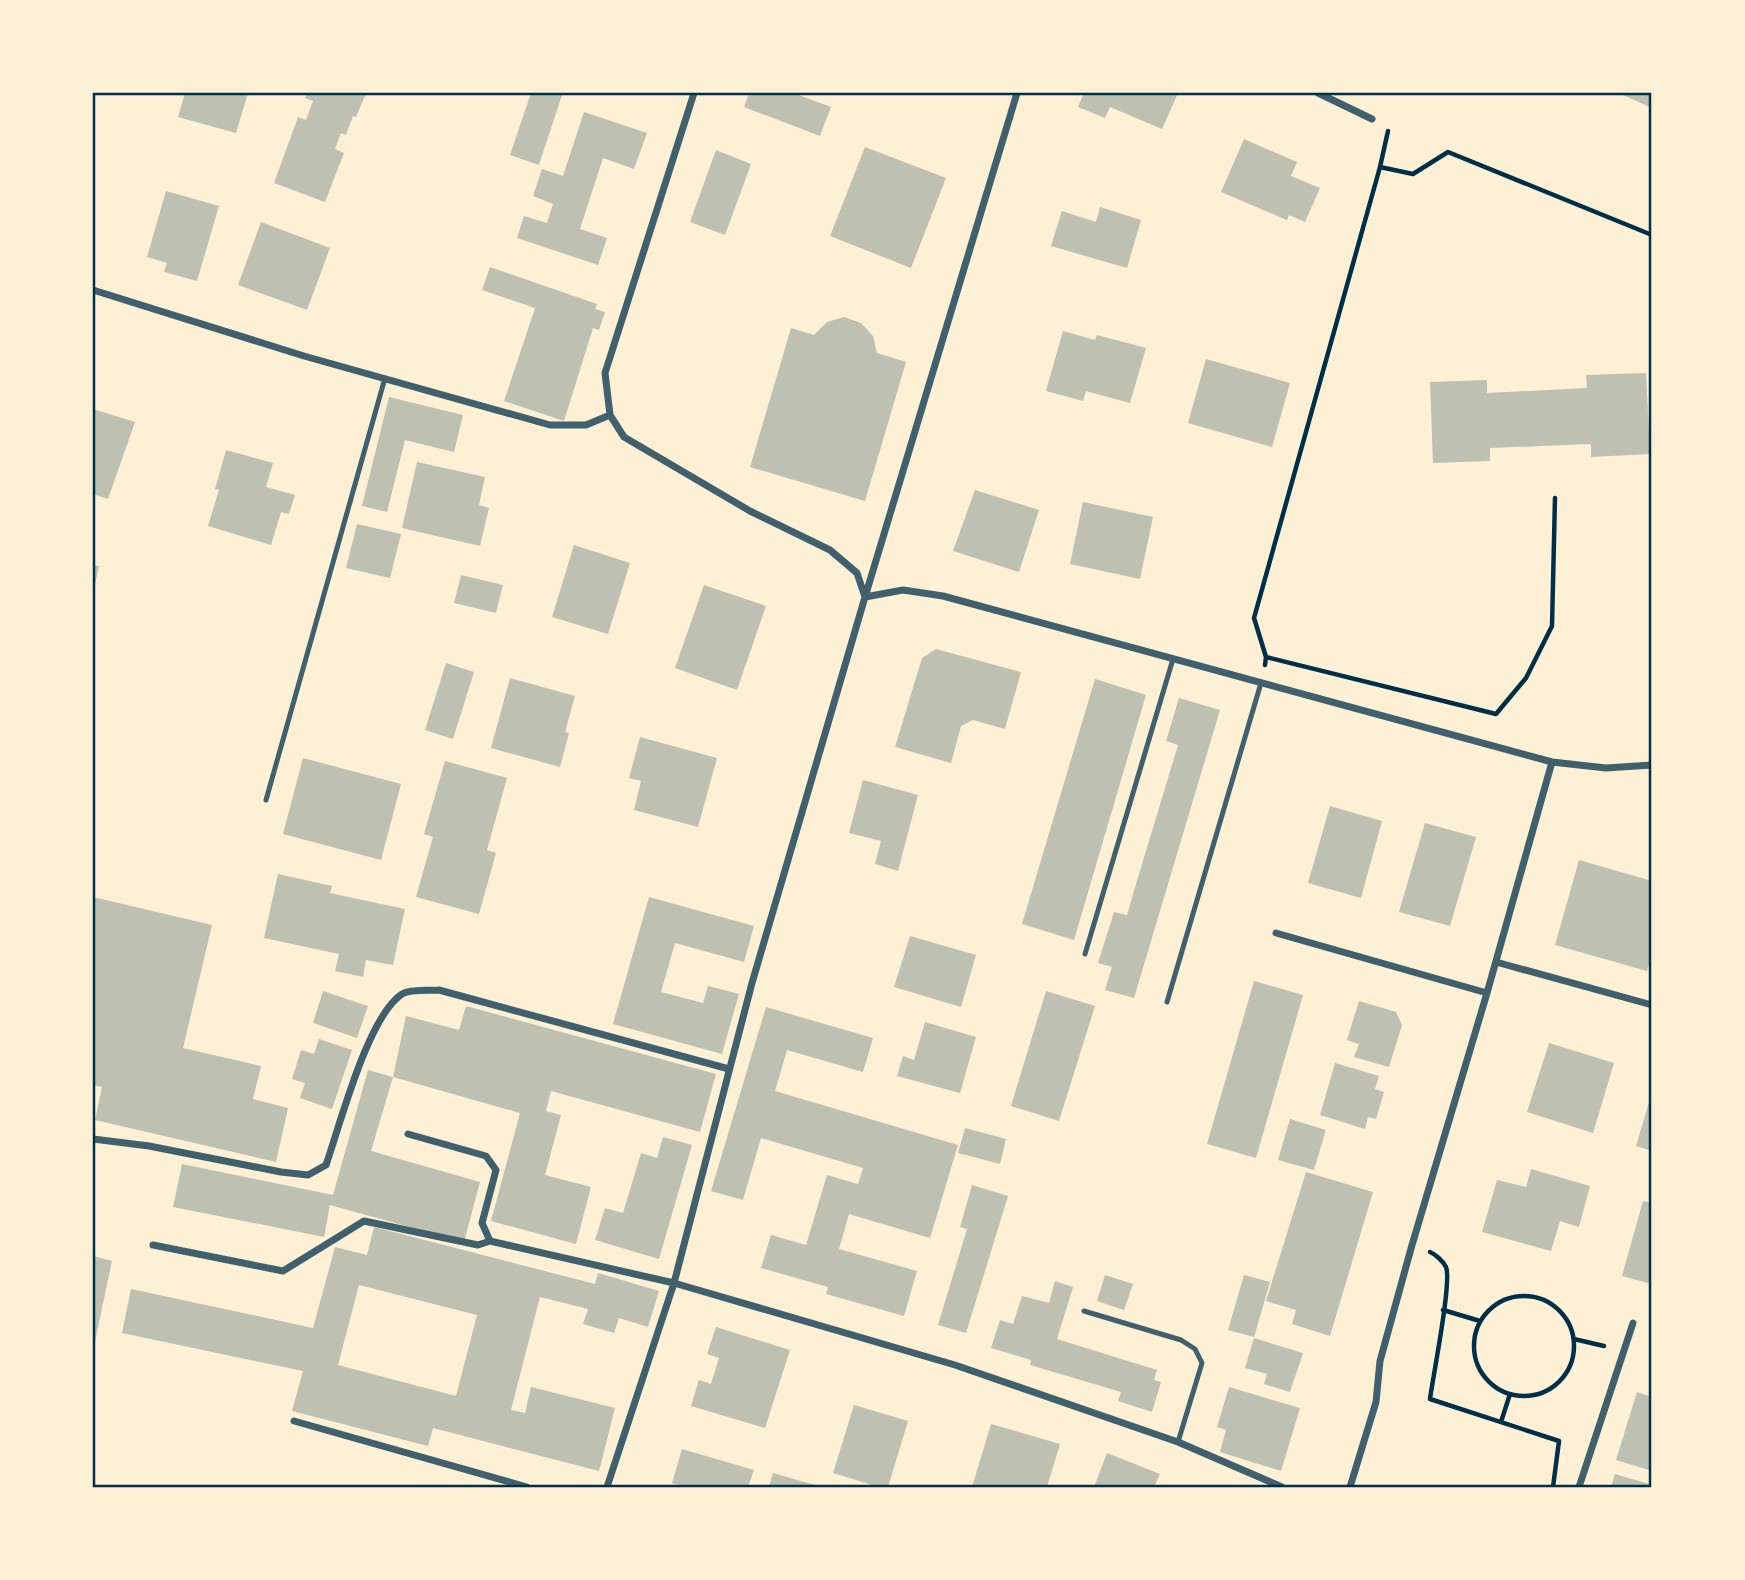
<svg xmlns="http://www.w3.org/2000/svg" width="1745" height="1580" viewBox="0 0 1745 1580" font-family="'DejaVu Sans',sans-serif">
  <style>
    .building { fill: #bec0b2; fill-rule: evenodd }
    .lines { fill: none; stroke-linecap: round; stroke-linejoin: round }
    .path { stroke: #003049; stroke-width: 4.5 }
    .service { stroke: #3f606c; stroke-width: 5 }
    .minor { stroke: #3f606c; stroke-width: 7 }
    .neatline { fill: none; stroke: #003049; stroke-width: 2.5 }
  </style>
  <rect width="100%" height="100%" fill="#fdf0d5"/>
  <!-- building -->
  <path class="building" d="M185,93H248L236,133L178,117Z
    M307,93H366L356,117L353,116L346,135L341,133L335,149L344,153L325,202L274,183L298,117L306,120L313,101L305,98Z
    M531,93H555L562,95L539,165L510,155Z
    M749,93H793L831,107L820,136L744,107Z
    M1084,93H1178L1162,129L1110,107L1105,118L1078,107Z
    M1619,93H1652V108L1645,105Z
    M584,112L647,133L634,169L603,158L580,229L607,238L598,265L517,238L524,216L547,223L553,204L533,196L542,169L563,176Z
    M1244,139L1297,162L1291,176L1320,188L1305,222L1289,215L1287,220L1221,192Z
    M865,147L946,178L911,268L830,236Z
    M716,150L751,164L725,235L690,222Z
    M166,191L219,206L197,281L164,272L167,263L147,257Z
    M1100,207L1141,220L1127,268L1051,246L1062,211L1096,222Z
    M261,222L330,248L307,310L238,285Z
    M490,267L597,304L595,309L605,312L599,330L593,328L564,421L504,401L535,308L482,290Z
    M844,317L861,323L873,336L877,353L906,362L865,501L750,467L791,328L814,335L827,322Z
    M1063,331L1095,340L1097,335L1146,348L1130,403L1086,391L1083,401L1046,391Z
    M1206,359L1290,383L1272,447L1188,423Z
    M1646,373L1650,454L1591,457V444L1490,448V461L1433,463L1430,382L1487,380V393L1587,388L1586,375Z
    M389,397L463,415L454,452L405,440L387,512L362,506Z
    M93,409L135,422L108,499L93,494Z
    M226,450L273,463L266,487L295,495L289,514L281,512L271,545L208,526L219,490L215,489Z
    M417,462L485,477L479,505L489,508L480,546L402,528Z
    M975,490L1039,510L1019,572L953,551Z
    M1083,502L1153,517L1140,579L1070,564Z
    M357,524L401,534L390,578L346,568Z
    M574,545L630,563L608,634L552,617Z
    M93,565L99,566L94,589H93Z
    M461,575L503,585L496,613L454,603Z
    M704,585L766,606L737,690L675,668Z
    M936,649L1021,672L1005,729L973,720L961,726L951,763L895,747L922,658Z
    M446,663L474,672L453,739L425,730Z
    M510,678L575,696L565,732L569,733L560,767L491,748Z
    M1095,679L1146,695L1074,940L1022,924Z
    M1179,698L1220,710L1134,998L1105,990L1112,967L1098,963L1114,912L1127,915L1133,894L1178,745L1166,741Z
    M640,737L717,758L698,827L634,810L641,781L629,778Z
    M303,758L401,784L381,860L283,834Z
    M445,761L507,778L487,850L496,853L479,914L416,897L433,837L424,834Z
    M863,780L918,795L898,871L875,864L881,841L849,833Z
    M1330,806L1382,821L1361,898L1308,883Z
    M1425,823L1476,837L1450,926L1399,912Z
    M1579,860L1652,881V953L1647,971L1555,945Z
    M278,874L332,886L330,893L405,909L393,965L366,960L363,977L335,971L339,954L264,938Z
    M93,897L212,925L183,1048L261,1066L253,1099L288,1108L276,1162L95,1120L102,1087L93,1085Z
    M649,897L754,926L744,962L675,943L661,992L703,1003L708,986L739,994L722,1054L613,1024Z
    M910,936L976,955L961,1007L894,987Z
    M1254,981L1303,995L1256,1158L1207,1144Z
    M323,991L368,1006L357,1038L313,1023Z
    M1046,991L1095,1006L1059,1121L1011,1106Z
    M1359,1001L1396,1012L1402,1025L1389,1067L1354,1057L1359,1044L1347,1040Z
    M466,1006L716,1074L700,1132L551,1091L546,1111L561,1115L545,1175L591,1187L576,1244L491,1221L520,1113L393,1077L406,1016L459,1030Z
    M766,1007L873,1038L863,1072L787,1050L775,1091L958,1145L930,1238L849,1214L839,1249L917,1271L904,1316L826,1294L828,1287L761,1268L771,1235L806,1245L827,1175L858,1184L863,1168L761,1138L743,1200L711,1191Z
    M925,1022L976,1037L960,1093L897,1076L903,1056L914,1060Z
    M319,1039L352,1050L332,1109L300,1098L305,1083L292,1079L301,1050L314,1054Z
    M1549,1043L1614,1063L1593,1133L1527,1112Z
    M1335,1063L1379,1076L1375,1089L1384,1092L1376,1119L1368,1117L1365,1129L1320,1115Z
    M368,1070L393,1077L371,1151L480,1182L464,1242L330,1205L324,1237L173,1207L182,1164L333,1195Z
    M1652,1092V1151L1636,1146Z
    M1290,1119L1326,1130L1314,1170L1278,1160Z
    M965,1128L1006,1139L1000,1164L958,1153Z
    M663,1137L692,1145L659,1259L595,1240L605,1208L623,1213L641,1153L657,1158Z
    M1531,1169L1590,1186L1579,1227L1560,1221L1551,1251L1482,1232L1497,1180L1526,1187Z
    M1306,1172L1373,1192L1330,1336L1292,1324L1296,1310L1266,1301Z
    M972,1185L1008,1196L966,1333L938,1325L967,1229L960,1227Z
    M1643,1201L1652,1203V1284L1622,1276Z
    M374,1227L595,1284L598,1273L659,1291L648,1327L619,1318L614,1333L583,1324L588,1309L540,1297L511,1410L525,1413L531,1387L615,1408L599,1471L433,1428L428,1446L292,1411L303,1371L122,1333L131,1289L313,1328L335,1247L367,1255ZM359,1285L477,1315L456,1396L338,1365Z
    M93,1256L112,1261L95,1341H93Z
    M1105,1275L1133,1284L1124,1310L1097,1301Z
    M1244,1275L1270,1282L1254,1337L1228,1330Z
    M1055,1281L1073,1287L1057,1339L1157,1370L1154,1380L1161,1382L1152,1412L1118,1401L1121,1392L1030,1365L1031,1360L991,1348L1000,1320L1013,1324L1022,1296L1049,1303Z
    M716,1327L790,1350L765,1428L691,1406L699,1380L711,1384L719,1358L707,1354Z
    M1254,1338L1303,1353L1290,1392L1264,1384L1267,1374L1245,1368Z
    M1229,1387L1300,1408L1281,1471L1220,1452L1226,1430L1217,1427Z
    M1637,1392L1652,1397V1471L1616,1460Z
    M854,1405L908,1421L888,1487H879L833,1473Z
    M991,1424L1060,1444L1047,1487H972Z
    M682,1449L754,1470L748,1487H687L672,1483Z
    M1107,1453L1160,1474L1154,1487H1094Z
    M773,1473L822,1487H769Z
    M1615,1474L1652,1485V1487H1611Z"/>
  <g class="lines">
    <!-- path -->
    <path class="path" d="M1380,167L1413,174L1448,152L1652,235
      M1266,657L1496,714L1526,678L1552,626L1555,498
      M1265,665L1266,657L1254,618L1380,167L1388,131
      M1430,1252C1435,1254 1443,1261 1446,1267C1452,1282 1433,1376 1430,1399L1559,1441L1553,1487
      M1474 1346a50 50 0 1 1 100 0a50 50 0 1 1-100 0Z
      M1443,1310L1480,1321
      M1574,1339L1604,1346
      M1501,1422L1510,1394"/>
    <!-- service -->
    <path class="service" d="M266,800L385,378
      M1085,954L1173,659
      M1167,1002L1261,683
      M1084,1311L1181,1340L1195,1349L1202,1363L1178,1442"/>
    <!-- minor -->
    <path class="minor" d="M694,93L605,373L610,415L624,437L750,511L830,550L857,573L865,597L1017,93
      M1318,93L1372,119
      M93,290L304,356L550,425H586L610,415
      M1276,933L1487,993
      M1496,962L1652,1005
      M408,1134L486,1156L496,1170L482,1223L490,1241L674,1283L955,1365L1178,1442L1282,1487
      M93,1139L149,1146L281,1172L308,1175L326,1165C340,1125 368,1016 402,994C411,989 429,991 439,990L729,1069
      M153,1245L283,1271L364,1221L478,1245L490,1241
      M294,1421L527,1487
      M607,1487L674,1283L752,983L865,597L903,590L943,596L1552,762L1606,768L1652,765
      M1350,1487L1376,1402L1380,1361L1412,1245L1487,993L1552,762
      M1579,1487L1633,1323"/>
  </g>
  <!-- border -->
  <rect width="1745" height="1580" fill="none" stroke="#fdf0d5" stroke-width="189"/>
  <rect x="94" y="94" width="1556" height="1392" class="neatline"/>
</svg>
